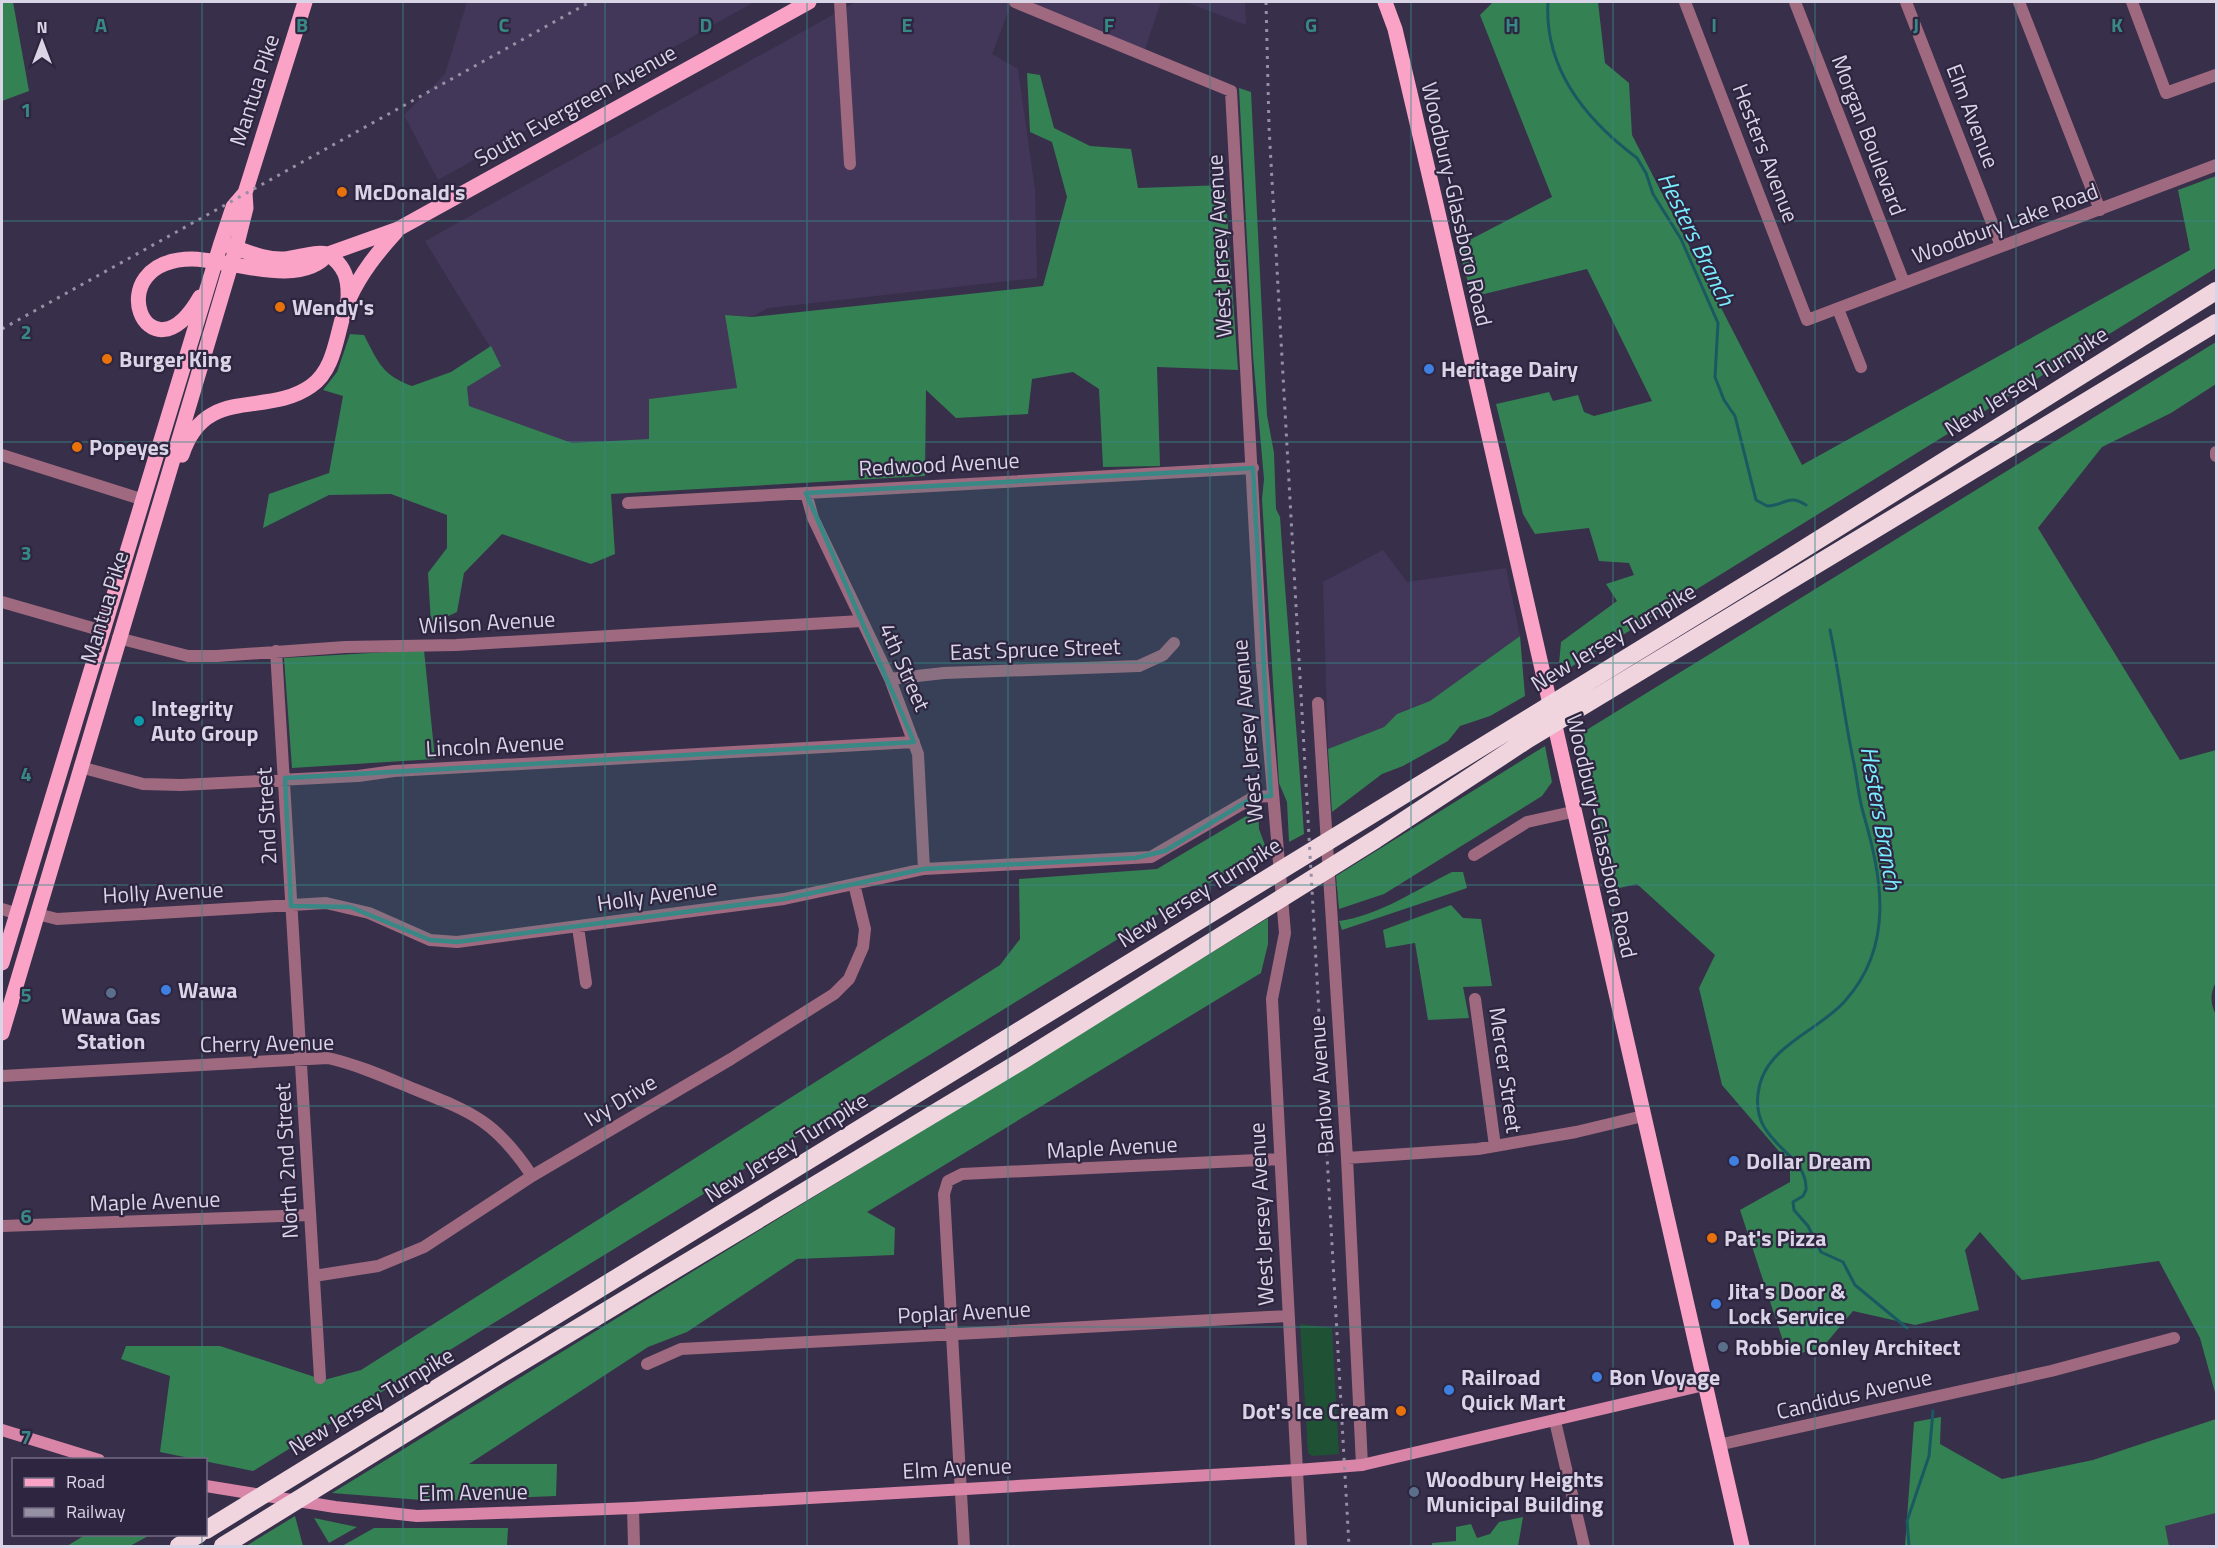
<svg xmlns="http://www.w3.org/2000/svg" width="2218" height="1548" viewBox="0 0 2218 1548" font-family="'Titillium Web',sans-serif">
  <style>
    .built { fill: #433759 }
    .green { fill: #1f5234 }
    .forest { fill: #348154 }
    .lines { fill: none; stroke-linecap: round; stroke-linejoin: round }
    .stream { stroke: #1b5962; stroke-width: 3 }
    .minor { stroke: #9f697f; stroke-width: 12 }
    .secondary { stroke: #d985a8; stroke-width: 12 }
    .primary { stroke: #faa3c7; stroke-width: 15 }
    .motorway { stroke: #f0d4de; stroke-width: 18 }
    .rail { stroke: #9690a5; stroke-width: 3; stroke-dasharray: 3 6; stroke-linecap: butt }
    .marked { fill: #388986; fill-opacity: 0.2; stroke: #388986; stroke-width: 4.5; stroke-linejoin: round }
    .grid { fill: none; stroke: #388986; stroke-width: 1.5; stroke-opacity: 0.55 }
    .food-dot { fill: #e8710a; stroke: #2e2540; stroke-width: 2 }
    .shop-dot { fill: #3f7fe0; stroke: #2e2540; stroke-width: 2 }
    .culture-dot { fill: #0f9aa8; stroke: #2e2540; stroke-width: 2 }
    .service-dot { fill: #5c6f8a; stroke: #2e2540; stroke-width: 2 }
    .labels { text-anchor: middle; stroke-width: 4.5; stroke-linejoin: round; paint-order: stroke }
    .street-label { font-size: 22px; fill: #dad5e6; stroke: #2e2540 }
    .poi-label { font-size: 22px; font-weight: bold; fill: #dad5e6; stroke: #2e2540; text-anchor: start }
    .water-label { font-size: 24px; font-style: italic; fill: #79ecfe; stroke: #2e2540 }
    .grid-label { font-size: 20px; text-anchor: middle; font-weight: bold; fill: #388986; stroke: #2e2540; stroke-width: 4.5; stroke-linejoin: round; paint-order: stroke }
  </style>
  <rect width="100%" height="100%" fill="#382f4a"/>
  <!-- built -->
  <path class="built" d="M467,2H754L438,180L404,115L445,74Z
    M856,2H1161L1143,55L1011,4L992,54L1018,69L1035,190L1037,278L768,308L752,317L726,315L737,389L649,399L650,439L572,443L468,406L467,387L501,365L425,241Z
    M1186,2H1245L1246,25Z
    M1383,550L1407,582L1506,568L1520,636L1430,701L1397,714L1384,727L1328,749L1323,582Z
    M2216,1513V1546H2169L2165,1526Z"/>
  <!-- green -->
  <path class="green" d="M1300,1324L1332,1328L1339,1454L1312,1456L1308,1453Z"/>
  <!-- forest -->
  <path class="forest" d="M2,2H13L29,91L2,101Z
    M1493,2H1598L1605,63L1629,83L1632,135L1802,465L2190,250L2178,190L2216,176V268L1558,675L1561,642L1617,601L1606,584L1634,575L1629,563L1599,561L1589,528L1535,534L1523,514L1496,404L1549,392L1553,401L1578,395L1584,412L1594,416L1652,401L1587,269L1472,297L1458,246L1552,197L1480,15Z
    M1027,73L1040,75L1054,128L1090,146L1131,149L1138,188L1225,185L1238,370L1157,367L1160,466L1103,467L1099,389L1073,372L1032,379L1028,414L956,418L926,390L925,476L611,494L615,554L591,564L502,534L464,573L457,612L431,624L428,573L447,548V515L391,494L329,495L263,528L269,494L329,473L343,396L323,390L337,372L350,334L364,335C378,362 382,375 412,386L451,372L491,346L501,366L467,387L469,406L572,443L649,439V399L737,388L725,315L752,317L1043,286L1067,197L1052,142L1030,132Z
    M1239,88L1251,92L1267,415L1274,453L1276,509L1280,517C1287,623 1297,728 1304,834L1289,842L1287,802L1279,783L1262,499L1264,479L1253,356Z
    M2216,342V384L2171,413L2102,447L2038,528L2180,760L2216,750V982C2210,993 2210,1003 2216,1015V1396L2200,1338L2159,1261L2022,1280L1980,1232L1965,1250L1979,1310L1915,1325L1853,1311L1822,1348L1788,1356L1740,1210L1790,1182V1164L1722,1085L1699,988L1715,955L1637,884L1615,889L1580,734Z
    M1520,636L1525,696L1490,716L1460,726L1448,741L1403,766L1382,774L1332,812L1328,749L1384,727L1397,714L1430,701Z
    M424,650L435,759L292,768L284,658Z
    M1545,746L1552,782L1542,796L1384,894L1339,909L1336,876Z
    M1258,809L1259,829L1266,848L253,1471L160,1452L170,1376L121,1359L126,1346H220L324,1380L361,1370L1000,965L1020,939L1019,879L1157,869Z
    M1452,872H1463L1467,888L1342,930L1339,921C1381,915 1415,890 1452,872Z
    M1451,905L1463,918L1481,919L1492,986L1463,987L1469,1018L1428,1020L1415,943L1386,948L1383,930Z
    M1268,918V944L1261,973L867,1212L895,1228L894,1255L797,1259L687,1332L648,1347L469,1464H557L556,1496L434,1501L332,1493Z
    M1941,1417L1940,1444L2002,1479L2093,1460L2216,1419V1513L2165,1526L2169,1546H1905L1914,1422Z
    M295,1516L303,1546H246Z
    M1523,1517L1518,1546H1432V1543L1456,1541V1527L1471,1524L1477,1538L1490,1534L1499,1522Z
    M314,1518L357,1527L329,1543Z
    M374,1528H508L507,1546H342Z
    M85,1535V1534L150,1535L130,1546H67Z"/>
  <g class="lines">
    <!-- stream -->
    <path class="stream" d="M1548,2C1544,69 1586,120 1637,158L1646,173L1653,194L1681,239L1718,323L1715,377L1724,400L1735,416L1756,500L1767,506C1784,506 1788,493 1806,505
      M1830,630C1839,672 1844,716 1853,759C1857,776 1858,795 1863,812C1882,878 1895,945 1845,1001C1818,1032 1763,1046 1758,1094C1752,1146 1808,1151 1806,1190L1803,1196L1793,1202L1794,1210L1808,1226L1821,1252L1843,1262L1855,1285L1907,1328
      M1909,1546L1907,1521L1929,1456L1933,1411"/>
    <!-- minor -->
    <path class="minor" d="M840,2L850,164
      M1015,2L1231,91L1262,664L1285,933L1272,999L1301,1546
      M1685,2L1807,320L2216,165
      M1795,2L1904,283
      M1906,2L2001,246
      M2019,2L2100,210
      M2132,2L2166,93L2216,75
      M1838,309L1861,367
      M2216,452V456
      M2,455L144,500
      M806,493L813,518L890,679L918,754L924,869
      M628,503L1253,468
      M2,602L103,631
      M118,638L188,656H217L345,647L456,645L861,621
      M276,651L320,1378
      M890,679L944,673L1139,666L1163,655L1174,643
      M1318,703L1347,1158L1362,1465
      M80,767L143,784L181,785L358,776L394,771L914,742
      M1474,855L1527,822L1572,812
      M2,909L15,913
      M37,914L57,919L326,903L369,913L430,940L457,942L784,899L924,869L1151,857L1254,797L1271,796
      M578,927L586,983
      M1475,999L1495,1146
      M2,1076L328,1058C358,1065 385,1077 414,1089C472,1112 496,1121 532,1176
      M1347,1158L1478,1149L1576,1132L1643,1116
      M2,1226L310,1215
      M314,1276L378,1266L424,1247L532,1176L731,1059L834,994L849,979L863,947L865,929L854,884
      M647,1364L681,1349L1287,1316
      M1555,1421L1584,1546
      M1718,1445L2051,1371L2174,1338
      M633,1508L634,1546
      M964,1546L944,1194L948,1181L962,1174L1280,1159"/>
    <!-- secondary -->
    <path class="secondary" d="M2,1430L99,1460
      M206,1486L335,1507L417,1516L633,1508L1297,1470L1362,1465L1704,1385"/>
    <!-- primary -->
    <path class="primary" d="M1385,2L1395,29L1436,204L1742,1546
      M227,245C246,251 264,260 284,259C299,258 313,251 328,254L398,229L809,2
      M328,254C345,266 349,279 348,299
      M200,297C148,388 96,260 192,259C227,259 301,289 328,254
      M182,455C205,384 266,418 311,386C338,367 336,327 349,299C361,273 377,253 396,232
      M2,963L221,243L233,207L245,193L305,2
      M2,1033L236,248L246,208L245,193"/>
    <!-- motorway -->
    <path class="motorway" d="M206,1530L1770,570L2216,291
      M179,1546L199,1534
      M223,1546L508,1370L1023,1060L1376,839L1528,739L2216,323"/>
    <!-- rail -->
    <path class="rail" d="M1266,2L1269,127L1349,1546
      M2,329L590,2"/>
  </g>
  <!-- marked area -->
  <path class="marked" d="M1253,468L1271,796L1254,797L1165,851L1135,858L924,869L784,899L457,942L430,940L350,907L291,906L285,778L914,742L806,493Z"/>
  <!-- grid -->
  <path class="grid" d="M202,2V1460M403,2V1546M605,2V1546M807,2V1546M1008,2V1546M1210,2V1546M1411,2V1546M1613,2V1546M1815,2V1546M2016,2V1546M2,221H2216M2,442H2216M2,663H2216M2,885H2216M2,1106H2216M2,1327H2216M202,1534V1546"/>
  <!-- markers -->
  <g class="food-dot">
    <circle cx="342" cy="192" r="6"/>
    <circle cx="280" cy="307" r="6"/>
    <circle cx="107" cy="359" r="6"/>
    <circle cx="77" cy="447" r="6"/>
    <circle cx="1712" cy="1238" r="6"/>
    <circle cx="1401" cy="1411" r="6"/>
  </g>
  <g class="shop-dot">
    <circle cx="1429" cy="369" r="6"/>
    <circle cx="166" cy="990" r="6"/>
    <circle cx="1734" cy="1161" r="6"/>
    <circle cx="1716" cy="1304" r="6"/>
    <circle cx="1597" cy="1377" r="6"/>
    <circle cx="1449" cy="1390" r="6"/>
  </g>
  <circle class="culture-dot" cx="139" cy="721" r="6"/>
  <g class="service-dot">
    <circle cx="111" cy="993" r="6"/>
    <circle cx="1723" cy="1347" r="6"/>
    <circle cx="1414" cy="1492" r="6"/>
  </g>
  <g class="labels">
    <!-- street labels -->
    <g class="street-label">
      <text transform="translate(254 90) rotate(-72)" y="8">Mantua Pike</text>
      <text transform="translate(575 105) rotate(-29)" y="8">South Evergreen Avenue</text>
      <text transform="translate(1973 116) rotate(69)" y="8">Elm Avenue</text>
      <text transform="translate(1869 135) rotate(69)" y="8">Morgan Boulevard</text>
      <text transform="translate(1766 153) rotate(69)" y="8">Hesters Avenue</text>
      <text transform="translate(1457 204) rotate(77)" y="8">Woodbury-Glassboro Road</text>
      <text transform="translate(2005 223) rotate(-20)" y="8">Woodbury Lake Road</text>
      <text transform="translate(1219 246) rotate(-93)" y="8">West Jersey Avenue</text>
      <text transform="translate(2026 381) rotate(-32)" y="8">New Jersey Turnpike</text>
      <text transform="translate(939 464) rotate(-3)" y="8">Redwood Avenue</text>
      <text transform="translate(104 607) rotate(-73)" y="8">Mantua Pike</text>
      <text transform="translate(487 622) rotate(-3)" y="8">Wilson Avenue</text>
      <text transform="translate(1613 637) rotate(-31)" y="8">New Jersey Turnpike</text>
      <text transform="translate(1035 649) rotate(-2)" y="8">East Spruce Street</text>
      <text transform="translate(905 667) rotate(66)" y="8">4th Street</text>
      <text transform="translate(1247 731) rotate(-95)" y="8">West Jersey Avenue</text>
      <text transform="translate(495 745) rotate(-3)" y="8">Lincoln Avenue</text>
      <text transform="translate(266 816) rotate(-93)" y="8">2nd Street</text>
      <text transform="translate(1602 836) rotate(77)" y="8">Woodbury-Glassboro Road</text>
      <text transform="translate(163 892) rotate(-3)" y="8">Holly Avenue</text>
      <text transform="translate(1199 892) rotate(-32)" y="8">New Jersey Turnpike</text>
      <text transform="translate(657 895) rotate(-8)" y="8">Holly Avenue</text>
      <text transform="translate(267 1043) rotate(-1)" y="8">Cherry Avenue</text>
      <text transform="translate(1506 1070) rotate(82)" y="8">Mercer Street</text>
      <text transform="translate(1321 1085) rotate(-94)" y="8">Barlow Avenue</text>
      <text transform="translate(620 1100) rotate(-31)" y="8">Ivy Drive</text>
      <text transform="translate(786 1147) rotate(-32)" y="8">New Jersey Turnpike</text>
      <text transform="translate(1112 1147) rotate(-3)" y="8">Maple Avenue</text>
      <text transform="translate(286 1161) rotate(-93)" y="8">North 2nd Street</text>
      <text transform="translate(155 1201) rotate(-2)" y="8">Maple Avenue</text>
      <text transform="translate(1261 1214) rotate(-93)" y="8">West Jersey Avenue</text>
      <text transform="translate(964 1312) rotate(-3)" y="8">Poplar Avenue</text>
      <text transform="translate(1854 1394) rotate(-13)" y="8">Candidus Avenue</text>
      <text transform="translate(371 1401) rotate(-31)" y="8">New Jersey Turnpike</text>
      <text transform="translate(957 1468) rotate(-3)" y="8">Elm Avenue</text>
      <text transform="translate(473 1492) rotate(-1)" y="8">Elm Avenue</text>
    </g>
    <!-- poi labels -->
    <g class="poi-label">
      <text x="354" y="200">McDonald's</text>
      <text x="292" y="315">Wendy's</text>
      <text x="119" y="367">Burger King</text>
      <text x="1441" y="377">Heritage Dairy</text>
      <text x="89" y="455">Popeyes</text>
      <text x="151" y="716">Integrity<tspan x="151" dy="25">Auto Group</tspan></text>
      <text x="178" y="998">Wawa</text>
      <text x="111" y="1024" text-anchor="middle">Wawa Gas<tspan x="111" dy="25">Station</tspan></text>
      <text x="1746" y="1169">Dollar Dream</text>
      <text x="1724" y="1246">Pat's Pizza</text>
      <text x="1728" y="1299">Jita's Door &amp;<tspan x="1728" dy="25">Lock Service</tspan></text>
      <text x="1735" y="1355">Robbie Conley Architect</text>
      <text x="1461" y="1385">Railroad<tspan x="1461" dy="25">Quick Mart</tspan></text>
      <text x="1609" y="1385">Bon Voyage</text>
      <text x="1389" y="1419" text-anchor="end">Dot's Ice Cream</text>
      <text x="1426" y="1487">Woodbury Heights<tspan x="1426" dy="25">Municipal Building</tspan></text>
    </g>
    <!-- water labels -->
    <g class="water-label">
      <text transform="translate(1696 239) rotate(64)" y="8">Hesters Branch</text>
      <text transform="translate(1881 818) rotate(80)" y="8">Hesters Branch</text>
    </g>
  </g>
  <g class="grid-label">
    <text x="101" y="32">A</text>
    <text x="302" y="32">B</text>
    <text x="504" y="32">C</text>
    <text x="706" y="32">D</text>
    <text x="907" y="32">E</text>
    <text x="1109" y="32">F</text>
    <text x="1311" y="32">G</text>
    <text x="1512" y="32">H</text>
    <text x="1714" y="32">I</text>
    <text x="1916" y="32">J</text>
    <text x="2117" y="32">K</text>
    <text x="26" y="117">1</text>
    <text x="26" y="339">2</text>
    <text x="26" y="560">3</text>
    <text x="26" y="781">4</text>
    <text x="26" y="1002">5</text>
    <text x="26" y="1223">6</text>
    <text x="26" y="1444">7</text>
  </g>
  <!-- border -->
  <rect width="2218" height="1548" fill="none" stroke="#dad5e6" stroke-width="6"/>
  <!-- legend -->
  <rect x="12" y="1458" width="195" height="78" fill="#2e2540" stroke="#736b82" stroke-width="1.5"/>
  <rect x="24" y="1478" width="30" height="9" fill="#faa3c7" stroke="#736b82" stroke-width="1.5"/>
  <text x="66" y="1488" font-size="18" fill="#dad5e6">Road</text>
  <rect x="24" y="1508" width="30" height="9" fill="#9690a5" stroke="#736b82" stroke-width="1.5"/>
  <text x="66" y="1518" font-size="18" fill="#dad5e6">Railway</text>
  <!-- north arrow -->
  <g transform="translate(42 42)" stroke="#2e2540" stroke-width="4.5" paint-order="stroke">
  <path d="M0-4.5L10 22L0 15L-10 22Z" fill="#dad5e6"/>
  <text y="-9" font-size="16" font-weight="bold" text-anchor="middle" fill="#dad5e6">N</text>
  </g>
</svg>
